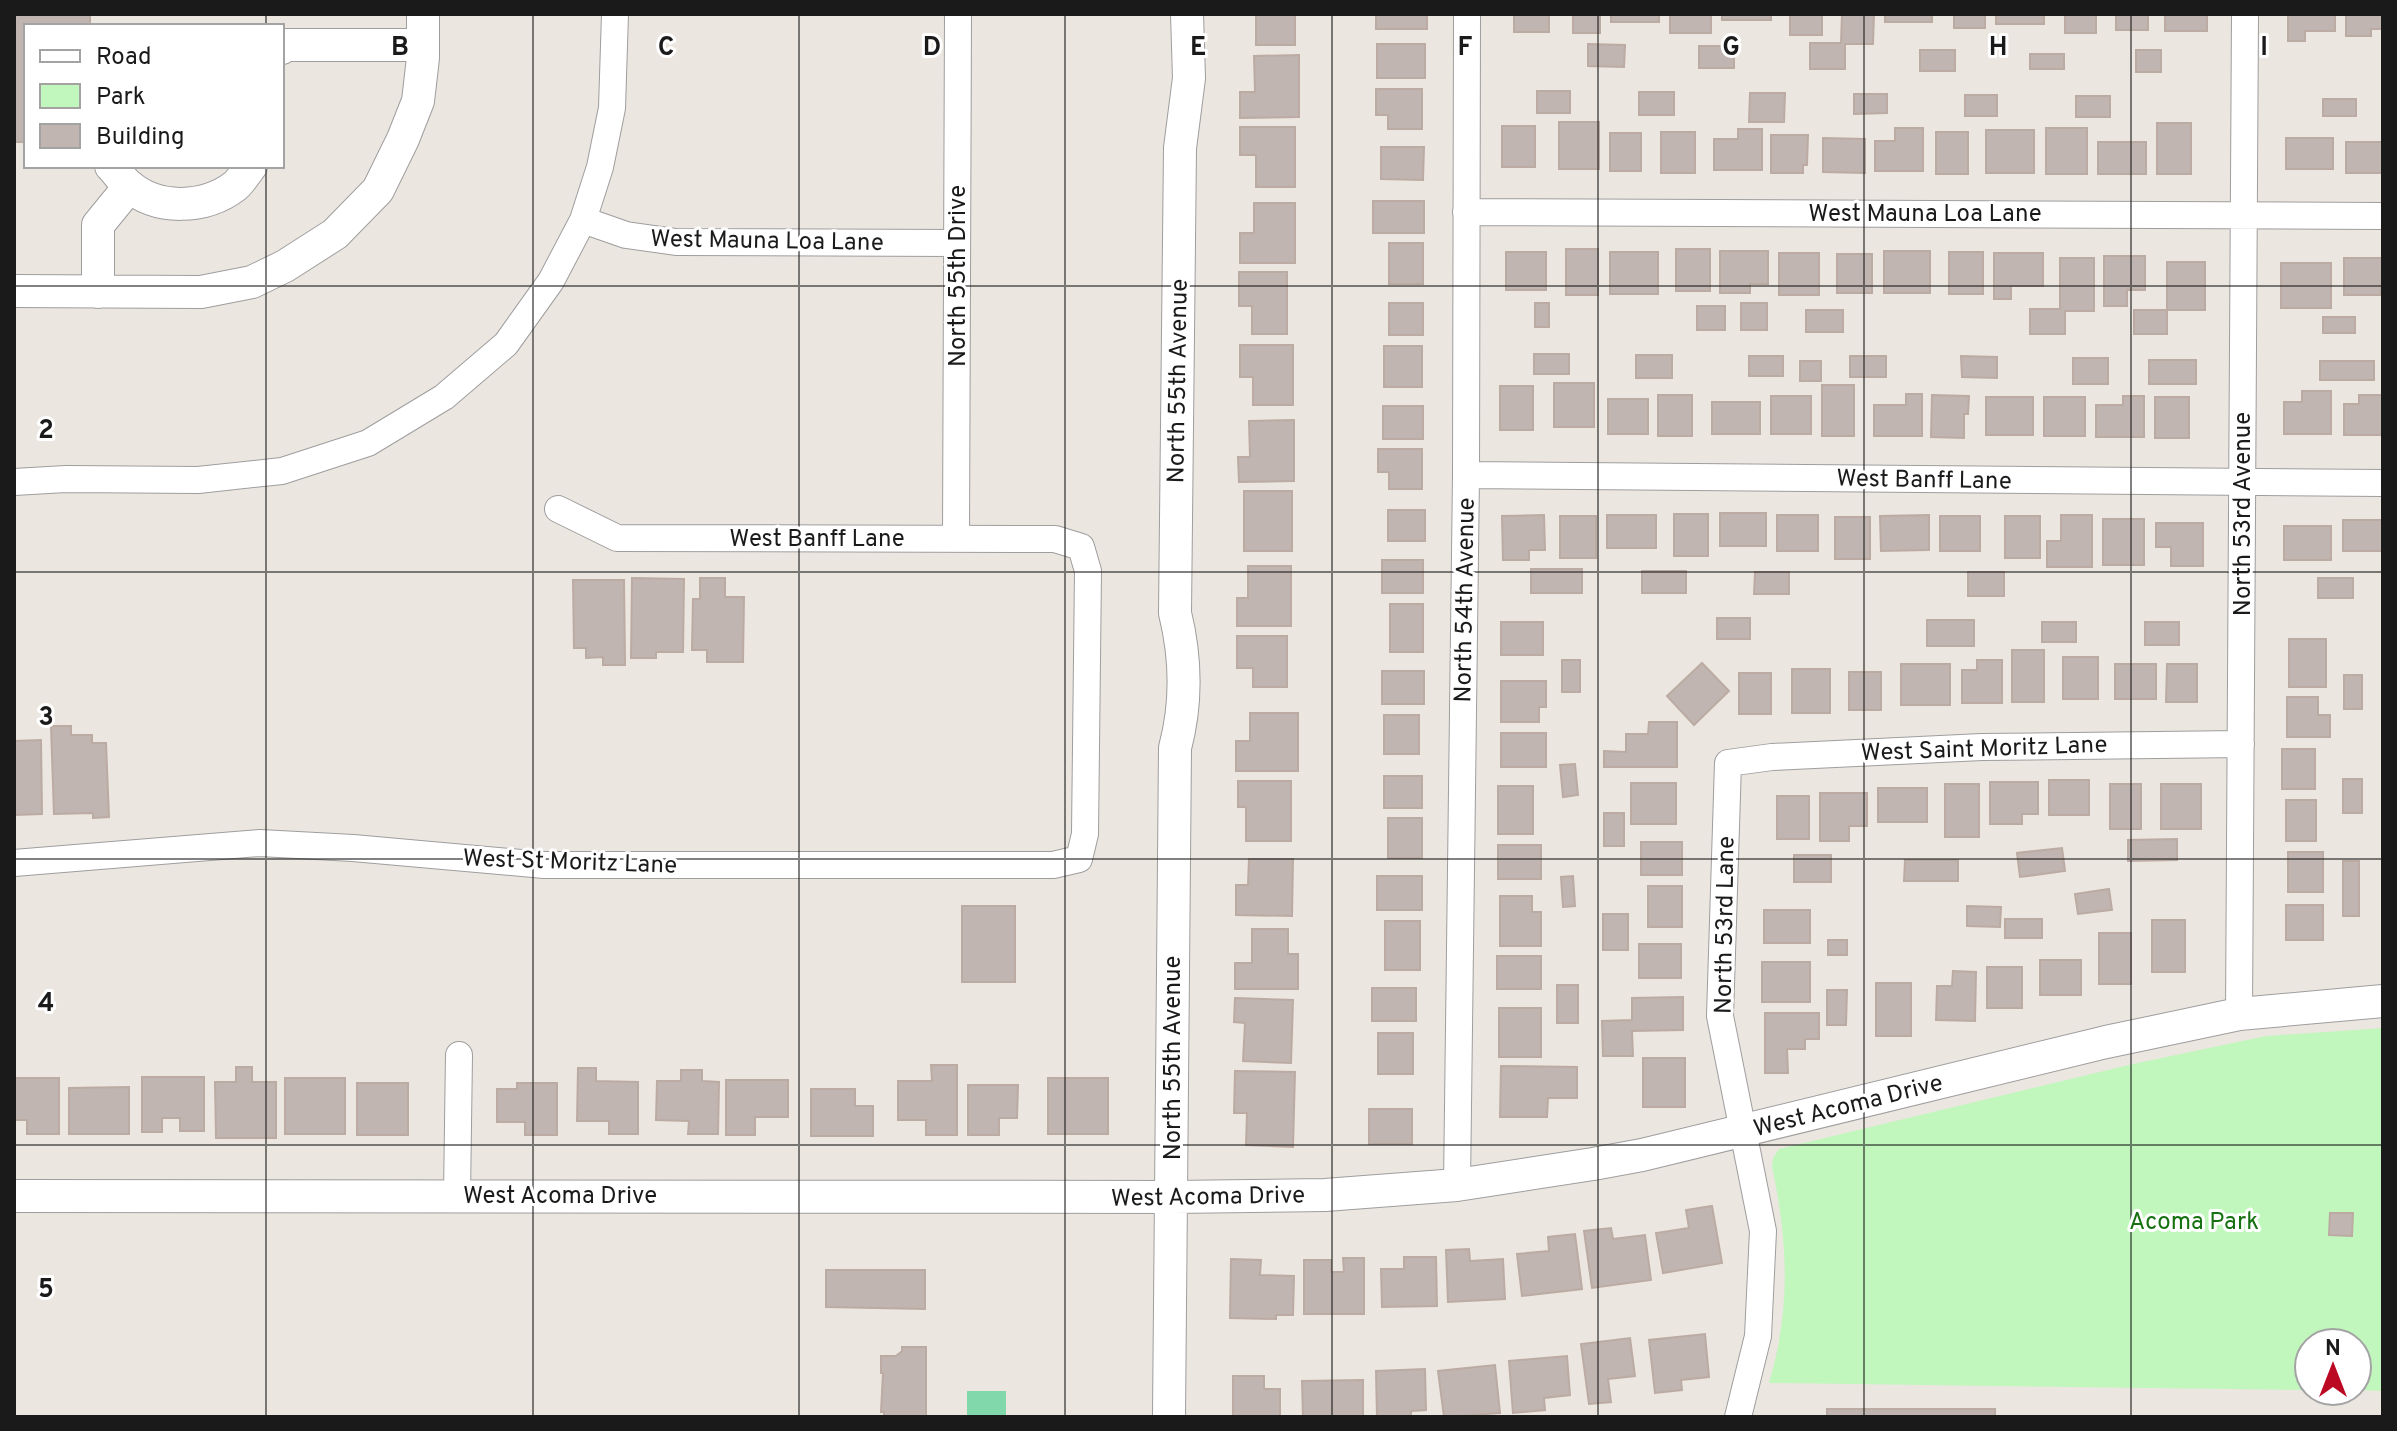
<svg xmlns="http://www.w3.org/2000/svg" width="2397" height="1431" viewBox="0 0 2397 1431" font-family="Overpass,sans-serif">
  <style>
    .park { fill: #c1f6bd }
    .pitch { fill: #81d8aa }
    .building { fill: #c0b5b0; stroke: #bcaba3; stroke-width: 2 }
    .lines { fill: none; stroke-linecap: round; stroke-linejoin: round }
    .minor-casing { stroke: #9e9e9e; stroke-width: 28 }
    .tertiary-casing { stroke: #9e9e9e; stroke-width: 34 }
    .minor { stroke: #fff; stroke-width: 26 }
    .tertiary { stroke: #fff; stroke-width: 32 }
    .grid { fill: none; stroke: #1a1a1a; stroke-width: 2; stroke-opacity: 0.55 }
    .labels { text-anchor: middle; stroke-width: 6; stroke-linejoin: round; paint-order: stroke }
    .street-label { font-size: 24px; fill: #1a1a1a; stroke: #fff }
    .park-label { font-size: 24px; fill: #167110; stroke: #fff }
    .grid-label { font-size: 26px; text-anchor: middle; font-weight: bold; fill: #1a1a1a; stroke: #fff; stroke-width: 6; stroke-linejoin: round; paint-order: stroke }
  </style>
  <rect width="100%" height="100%" fill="#ece6e0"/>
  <!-- park -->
  <path class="park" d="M2383,1028V1391L2357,1390V1343H2309V1390L1769,1383C1791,1309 1788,1241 1772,1167L1773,1158L1779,1149L2133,1064L2266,1036Z"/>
  <!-- pitch -->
  <path class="pitch" d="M967,1391H1006V1417H967Z"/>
  <!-- building -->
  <path class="building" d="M14,14H90V26H26V142H14Z
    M1256,14H1295V45H1256Z
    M1376,14H1427V29H1376Z
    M1514,14H1549V32H1514Z
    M1573,14H1600V33H1573Z
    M1611,14H1659V22H1611Z
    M1670,14H1711V33H1670Z
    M1722,14H1771V20H1722Z
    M1790,14H1822V35H1790Z
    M1842,14H1874L1873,44H1845V69H1810V43H1841Z
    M1885,14H1932V22H1885Z
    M1954,14H1985V28H1954Z
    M1996,14H2044V24H1996Z
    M2065,14H2096V33H2065Z
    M2116,14H2148V30H2116Z
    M2165,14H2207V31H2165Z
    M2288,14H2335V31H2305V41H2288Z
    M2346,14H2383V29H2371V36H2346Z
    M1377,44H1425V78H1377Z
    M1588,44L1625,45L1624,67L1588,66Z
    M1699,46H1734V68H1699Z
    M1920,50H1955V71H1920Z
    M2136,50H2161V72H2136Z
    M2030,54H2064V69H2030Z
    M1299,55V117L1240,118V92H1255L1254,56Z
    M1376,89H1422V129H1388V115H1376Z
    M1537,91H1570V113H1537Z
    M1639,92H1674V115H1639Z
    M1750,93H1785L1784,122H1749Z
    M1854,94H1887V113L1854,114Z
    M1965,95H1997V116H1965Z
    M2076,96H2110V117H2076Z
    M2323,99H2356V116H2323Z
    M1559,122H1599V169H1559Z
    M2157,123H2191V174H2157Z
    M1502,126H1535V167H1502Z
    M1240,127H1295V187H1256V155H1240Z
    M1895,128H1923V171H1875V141H1895Z
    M2046,128H2087V174H2046Z
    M1738,129H1762V170H1714V139H1738Z
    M1986,130H2034V173H1986Z
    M1661,132H1695V173H1661Z
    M1936,132H1968V174H1936Z
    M1610,133H1641V171H1610Z
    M1771,135H1808L1807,165H1803V173H1771Z
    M1823,138L1865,139V173L1823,172Z
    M2286,138H2333V169H2286Z
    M2098,142H2146V174H2098Z
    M2346,142H2383V173H2346Z
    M1381,147H1424L1423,180L1381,179Z
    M1373,201H1424V233H1373Z
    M1254,203H1295V263H1240V233H1254Z
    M1389,243H1423V284H1389Z
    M1566,249H1598V295H1566Z
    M1676,249H1710V291H1676Z
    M1720,251H1768V284H1750V293H1720Z
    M1884,251H1930V293H1884Z
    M1506,252H1546V290H1506Z
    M1610,252H1658V294H1610Z
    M1949,252H1983V294H1949Z
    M1779,253H1819V295H1779Z
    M1994,253H2043V286H2011V299H1994Z
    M1837,254H1872V293H1837Z
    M2104,256H2145V290H2127V306H2104Z
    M2060,258H2094V311H2065V334H2030V309H2060Z
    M2344,258H2383L2381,295H2344Z
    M2167,262H2205V310H2167Z
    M2281,263H2331V308H2281Z
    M1239,272H1287V334H1252V306H1239Z
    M1389,303H1423V335H1389Z
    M1535,303H1549V327H1535Z
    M1741,303H1767V330H1741Z
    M1697,306H1725V330H1697Z
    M1806,310H1843V332H1806Z
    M2134,310H2167V334H2134Z
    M2323,317H2355V333H2323Z
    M1240,345H1293V405H1253V377H1240Z
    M1384,346H1422V387H1384Z
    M1534,354H1569V374H1534Z
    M1636,355H1672V378H1636Z
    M1749,356H1783V376H1749Z
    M1850,356H1886V377H1850Z
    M1961,356L1997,357V378L1962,377Z
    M2073,358H2108V384H2073Z
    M2149,360H2196V384H2149Z
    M1800,361H1821V381H1800Z
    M2320,361H2374V380H2320Z
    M1554,383H1594V427H1554Z
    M1822,385H1854V436H1822Z
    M1500,386H1533V430H1500Z
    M2302,391H2331V434H2284V402H2302Z
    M1906,394H1922V436H1874V405H1906Z
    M1658,395H1692V436H1658Z
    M1932,395L1969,396L1968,414H1964V438L1931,437Z
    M2359,395H2383V435H2344V404H2359Z
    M1771,396H1811V434H1771Z
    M2123,396H2144V437H2096V405H2123Z
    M1986,397H2033V435H1986Z
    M2044,397H2085V436H2044Z
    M2155,397H2189V438H2155Z
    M1608,399H1648V434H1608Z
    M1712,402H1760V434H1712Z
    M1383,406H1423V439H1383Z
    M1294,420V481L1239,482L1238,457H1250L1249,421Z
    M1378,449H1422V489H1389V472H1378Z
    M1244,491H1292V551H1244Z
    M1388,510H1425V541H1388Z
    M1720,513H1766V546H1720Z
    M1674,514H1708V556H1674Z
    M1544,515L1545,550H1529V560H1503L1502,516Z
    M1607,515H1656V548H1607Z
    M1777,515H1818V551H1777Z
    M1929,515V550L1881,551L1880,516Z
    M2061,515H2092V567H2047V541H2061Z
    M1560,516H1596V558H1560Z
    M1940,516H1980V551H1940Z
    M2005,516H2040V558H2005Z
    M1835,517H1870V559H1835Z
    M2103,519H2144V565H2103Z
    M2343,520H2383V551H2343Z
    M2156,523H2203V566H2171V547H2156Z
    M2284,526H2331V560H2284Z
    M1382,560H1423V593H1382Z
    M1248,566H1291V626H1237V598H1248Z
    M1531,569H1582V593H1531Z
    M1642,571H1686V593H1642Z
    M1755,572H1789V594H1754Z
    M1968,572H2004V596H1968Z
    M632,578L684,579L683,652H656V658H631Z
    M700,578H725V597H744L743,662H707V650H692L693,599H700Z
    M2318,578H2353V598H2318Z
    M573,580H624L625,665H603V657L586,658V648H574Z
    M1390,604H1423V652H1390Z
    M1717,618H1750V639H1717Z
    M1927,620H1974V646H1927Z
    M1501,622H1543V655H1501Z
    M2042,622H2076V642H2042Z
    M2145,622H2179V645H2145Z
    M1237,636H1287V687H1253V668H1237Z
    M2289,639H2326V687H2289Z
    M2012,650H2044V702H2012Z
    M2063,657H2098V699H2063Z
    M1562,660H1580V692H1562Z
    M1977,660H2002V703H1962V670H1977Z
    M1702,663L1729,691L1694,725L1667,696Z
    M1901,664H1950V705H1901Z
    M2115,664H2156V699H2115Z
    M2167,664H2197V702H2166Z
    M1792,669H1830V713H1792Z
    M1382,671H1424V704H1382Z
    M1849,672H1881V710H1849Z
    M1739,673H1771V714H1739Z
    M2344,675H2362V709H2344Z
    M1501,681H1546V707H1539V722H1501Z
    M2287,697H2318V715H2330V737H2287Z
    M1250,713H1298V771H1236V741H1250Z
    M1384,715H1419V754H1384Z
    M1649,722H1677V767H1604V751L1626,752V734H1648Z
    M51,726H71V735H92V743H106L109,817L93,818V813L54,814Z
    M1501,733H1546V767H1501Z
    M41,740L42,814L14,815V741Z
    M2282,749H2315V789H2282Z
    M1575,764L1578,795L1563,797L1560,765Z
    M1384,776H1422V808H1384Z
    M2343,779H2362V813H2343Z
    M2049,780H2089V815H2049Z
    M1238,781H1291V841H1246V807H1238Z
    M1990,782H2038V814H2022V824H1990Z
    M1631,783H1676V824H1631Z
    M1945,784H1979V837H1945Z
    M2110,784H2141V829H2110Z
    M2161,784H2201V829H2161Z
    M1498,786H1533V834H1498Z
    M1878,788H1927V822H1878Z
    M1820,793H1867V826H1849V841H1820Z
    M1777,796H1809V839H1777Z
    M2286,800H2316V841H2286Z
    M1604,813H1624V846H1604Z
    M1388,818H1422V858H1388Z
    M2177,839V860L2128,861V840Z
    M1641,842H1682V875H1641Z
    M1498,845H1541V879H1498Z
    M2062,848L2065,871L2020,877L2017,853Z
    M2288,852H2323V892H2288Z
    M1794,855H1831V882H1794Z
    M1249,859H1293L1292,916L1236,915V885H1248Z
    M1905,860H1958V881H1904Z
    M2343,861H2359V916H2343Z
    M1377,876H1422V910H1377Z
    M1573,876L1575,906L1563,907L1561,877Z
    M1648,886H1682V927H1648Z
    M2109,889L2112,910L2078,914L2075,894Z
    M1500,896H1532V912H1541V946H1500Z
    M2286,905H2323V940H2286Z
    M962,906H1015V982H962Z
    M1967,906L2001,907L2000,927L1967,926Z
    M1764,910H1810V943H1764Z
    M1603,914H1628V950H1603Z
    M2005,919H2042V938H2005Z
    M2152,920H2185V972H2152Z
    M1385,921H1420V970H1385Z
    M1252,929H1288V954H1298V989H1235V963H1252Z
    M2099,933H2131V984H2099Z
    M1828,940H1847V955H1828Z
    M1639,944H1681V978H1639Z
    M1497,956H1541V989H1497Z
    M2040,960H2081V995H2040Z
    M1762,962H1810V1002H1762Z
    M1987,967H2022V1008H1987Z
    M1953,971L1976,972L1975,1021L1936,1020L1937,986H1952Z
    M1876,983H1911V1036H1876Z
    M1557,985H1578V1023H1557Z
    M1372,988H1416V1021H1372Z
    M1827,990H1847L1846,1025H1827Z
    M1683,997V1030L1632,1031L1633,1056H1603L1602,1021L1632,1020V998Z
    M1235,998L1293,1000L1291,1063L1243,1061L1245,1023L1234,1022Z
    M1499,1008H1541V1057H1499Z
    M1765,1013H1819V1039H1805V1049H1787L1788,1073H1765Z
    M1378,1033H1413V1074H1378Z
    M1643,1058H1685V1107H1643Z
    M931,1065H957V1135H926V1120H898V1081H932Z
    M1501,1066L1577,1067V1098H1548L1547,1117H1500Z
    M236,1067H252V1082H276V1138H216L215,1082H236Z
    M578,1068H596V1081L638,1082V1134H609V1121H577Z
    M681,1070H702V1081L719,1082L718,1134H688L689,1121L656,1120L657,1081H681Z
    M1235,1071L1295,1072L1293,1147L1246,1145L1247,1113H1234Z
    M142,1077H204V1131H180V1118H162V1132H142Z
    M14,1078H59V1134H27V1120H14Z
    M285,1078H345V1134H285Z
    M1048,1078H1108V1134H1048Z
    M726,1080H788V1117H755V1135H726Z
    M357,1083H408V1135H357Z
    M517,1083H557V1135H525V1122H497V1089H517Z
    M968,1085H1018L1017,1118H999V1135H968Z
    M129,1087V1134H69V1088Z
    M811,1089H855V1106H873V1136H811Z
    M1369,1109H1412V1144H1369Z
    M1712,1206L1722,1263L1663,1273L1656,1233L1689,1228L1686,1210Z
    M2330,1213H2353L2352,1236L2329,1235Z
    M1611,1228L1613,1239L1645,1235L1651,1280L1592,1288L1584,1231Z
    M1575,1234L1582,1289L1522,1296L1517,1254L1549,1251L1548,1237Z
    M1469,1249L1470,1261L1503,1259L1505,1299L1448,1302L1446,1250Z
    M1404,1257H1436L1437,1306L1382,1307L1381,1269H1404Z
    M1343,1258H1364V1314H1304V1260H1331V1272H1344Z
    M1231,1259L1261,1260L1260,1275L1294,1276L1293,1315H1276V1319L1230,1318Z
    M826,1270H925V1309L826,1307Z
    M1705,1334L1709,1377L1681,1380L1682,1390L1655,1393L1649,1340Z
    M1630,1338L1635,1376L1608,1379L1611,1402L1589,1404L1581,1344Z
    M902,1347H926V1417H884V1412H881L883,1373H881V1356H896L902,1351Z
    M1567,1356L1570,1395L1544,1398L1545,1410L1513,1413L1509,1361Z
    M1495,1365L1500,1413L1444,1417L1438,1371Z
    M1425,1369L1426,1410L1411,1411V1417H1377L1376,1371Z
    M1233,1376H1264V1389H1280V1417H1233Z
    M1363,1380V1417H1303L1302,1381Z
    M1827,1409H1995V1417H1827Z"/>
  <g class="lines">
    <defs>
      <path id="minor" d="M1466,212L2383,216
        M583,220L626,235L676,242L957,243
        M1466,475L2383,483
        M14,482L66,479L198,480L282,471L368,443L444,397L506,344L551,281L583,220L600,167L612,108L615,14
        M956,539L958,14
        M14,863L260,843L353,848L544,865H1053L1079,859L1085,834L1088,571L1081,547L1055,539L617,538L558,509
        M2239,1014L2245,14
        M1457,1185L1466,475L1467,14
        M457,1195L459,1055
        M1738,1417L1758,1336L1763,1231L1720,1016L1728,763L1772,757L1982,747L2241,744"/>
      <path id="tertiary" d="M282,48L285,45H423
        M111,166C117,172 122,180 128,185C157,211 205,209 235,186C241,181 246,172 251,166
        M14,291L201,292L252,282L285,266L335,234L378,190L403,139L418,101L423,58V14
        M98,292V225L129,187
        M14,1196L1173,1197L1325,1195L1457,1185L1593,1164L1642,1155L2106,1042L2239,1014L2383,1001
        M1169,1417L1175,748C1187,703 1186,658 1175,613L1180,148L1189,78L1187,14"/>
    </defs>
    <!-- minor casing -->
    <use href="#minor" class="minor-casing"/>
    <!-- tertiary casing -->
    <use href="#tertiary" class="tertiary-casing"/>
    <!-- minor -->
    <use href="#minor" class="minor"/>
    <!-- tertiary -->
    <use href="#tertiary" class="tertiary"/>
  </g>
  <!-- grid -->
  <path class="grid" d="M266,14V26M533,14V1417M799,14V1417M1065,14V1417M1332,14V1417M1598,14V1417M1864,14V1417M2131,14V1417M266,166V1417M14,286H2383M14,572H2383M14,859H2383M14,1145H2383"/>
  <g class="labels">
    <!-- street labels -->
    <g class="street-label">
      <text x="1925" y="221">West Mauna Loa Lane</text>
      <text transform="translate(767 240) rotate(1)" y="8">West Mauna Loa Lane</text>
      <text transform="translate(957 276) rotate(-90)" y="8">North 55th Drive</text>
      <text transform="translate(1177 381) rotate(-89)" y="8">North 55th Avenue</text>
      <text transform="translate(1924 479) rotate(1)" y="8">West Banff Lane</text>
      <text transform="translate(2242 514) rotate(-90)" y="8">North 53rd Avenue</text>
      <text x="817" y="546">West Banff Lane</text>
      <text transform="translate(1464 600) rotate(-89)" y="8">North 54th Avenue</text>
      <text transform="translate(1984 748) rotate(-2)" y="8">West Saint Moritz Lane</text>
      <text transform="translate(570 861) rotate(2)" y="8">West St Moritz Lane</text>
      <text transform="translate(1724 925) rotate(-89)" y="8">North 53rd Lane</text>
      <text transform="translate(1172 1058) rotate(-90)" y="8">North 55th Avenue</text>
      <text transform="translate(1848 1105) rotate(-14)" y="8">West Acoma Drive</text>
      <text x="560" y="1203">West Acoma Drive</text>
      <text transform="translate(1208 1196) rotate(-1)" y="8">West Acoma Drive</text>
    </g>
    <!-- park labels -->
    <g class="park-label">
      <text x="2194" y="1229">Acoma Park</text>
    </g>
  </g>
  <g class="grid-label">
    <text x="400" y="55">B</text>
    <text x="666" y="55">C</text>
    <text x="932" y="55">D</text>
    <text x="1198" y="55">E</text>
    <text x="1465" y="55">F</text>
    <text x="1731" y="55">G</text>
    <text x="1998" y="55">H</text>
    <text x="2264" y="55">I</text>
    <text x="46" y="438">2</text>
    <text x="46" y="725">3</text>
    <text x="46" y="1011">4</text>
    <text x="46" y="1297">5</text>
  </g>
  <!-- border -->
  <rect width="2397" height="1431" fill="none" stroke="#1a1a1a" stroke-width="32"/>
  <!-- legend -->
  <rect x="24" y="24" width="260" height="144" fill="#ffffff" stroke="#a3a3a3" stroke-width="2"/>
  <rect x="40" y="50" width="40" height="12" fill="#ffffff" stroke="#a3a3a3" stroke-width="2"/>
  <text x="96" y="64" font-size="24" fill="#1a1a1a">Road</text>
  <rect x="40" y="84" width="40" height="24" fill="#c1f6bd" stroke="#a3a3a3" stroke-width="2"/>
  <text x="96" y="104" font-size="24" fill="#1a1a1a">Park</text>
  <rect x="40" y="124" width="40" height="24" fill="#c0b5b0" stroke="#a3a3a3" stroke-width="2"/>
  <text x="96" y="144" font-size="24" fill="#1a1a1a">Building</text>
  <!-- north arrow -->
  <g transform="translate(2333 1367)"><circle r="38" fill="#ffffff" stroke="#a3a3a3" stroke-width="2"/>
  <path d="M0-6L14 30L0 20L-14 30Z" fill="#bb0924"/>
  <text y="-12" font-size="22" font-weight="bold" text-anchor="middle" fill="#1a1a1a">N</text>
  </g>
</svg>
